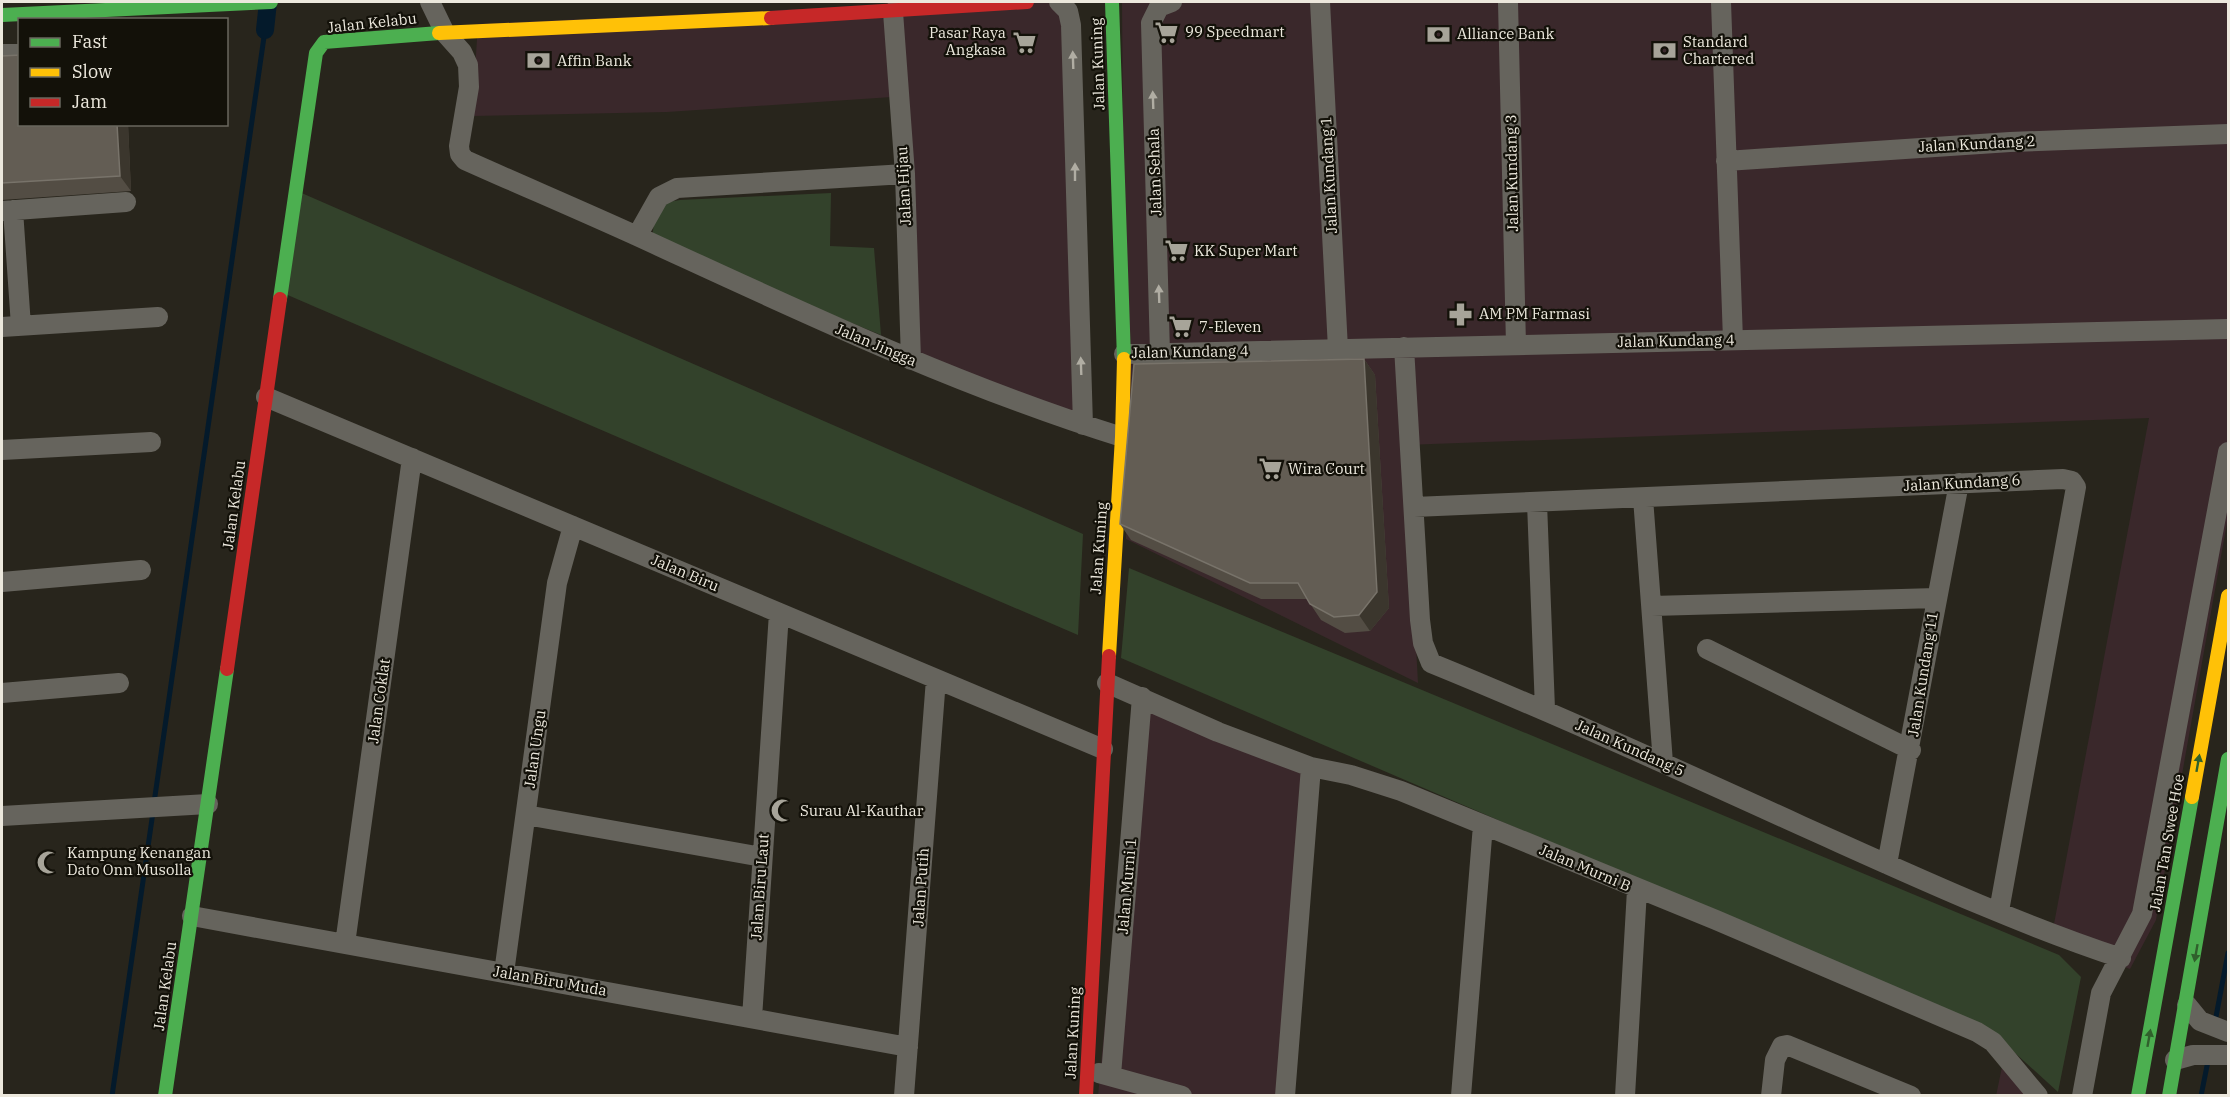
<svg xmlns="http://www.w3.org/2000/svg" width="2230" height="1097" viewBox="0 0 2230 1097" font-family="'IBM Plex Serif',serif">
  <style>
    .commercial { fill: #3a282b }
    .green { fill: #33422b }
    .lines { fill: none; stroke-linecap: round; stroke-linejoin: round }
    .stream { stroke: #041a2b; stroke-width: 5 }
    .canal { stroke: #041a2b; stroke-width: 18 }
    .street { stroke: #66645d; stroke-width: 20 }
    .fast { stroke: #4caf50; stroke-width: 14 }
    .slow { stroke: #ffc107; stroke-width: 14 }
    .jam { stroke: #c62828; stroke-width: 14 }
    .wall { fill: #534d44 }
    .shaded-wall { fill: #3b362d }
    .building { fill: #635d54; stroke: #78736a; stroke-width: 1.5 }
    .oneway { fill: #b0ada3 }
    .oneway2 { fill: #30602c }
    .labels { text-anchor: middle; stroke-width: 4.5; stroke-linejoin: round; paint-order: stroke }
    .street-label { font-size: 15px; fill: #ece8dd; stroke: #131109 }
    .poi-label { font-size: 15px; fill: #ece8dd; stroke: #131109; text-anchor: start }
  </style>
  <rect width="100%" height="100%" fill="#28251c"/>
  <!-- commercial -->
  <path class="commercial" d="M954,2H1070L1090,433L904,365L892,97L667,112L472,116L478,24Z
    M1122,2H2228V517L2156,920L2130,969L2051,940L2149,418L1405,445L1418,683L1126,539Z
    M1137,687L1224,727L1317,761L1292,1095L1098,1096Z
    M2003,1062L2046,1096H1996Z"/>
  <!-- green -->
  <path class="green" d="M297,191L1083,534L1078,635L283,293Z
    M831,193L830,246L874,248L881,335L652,240L656,204L680,200Z
    M1129,568L2059,955L2081,977L2058,1092L1992,1032L1121,658Z"/>
  <g class="lines">
    <!-- stream -->
    <path class="stream" d="M154,803L265,30
      M2215,1022L2228,953
      M112,1096L153,812
      M2201,1096L2208,1061"/>
    <!-- canal -->
    <path class="canal" d="M265,30L268,2"/>
    <!-- street -->
    <path class="street" d="M430,2L445,33L462,52L468,65L469,87L459,146L460,154L465,160C523,186 582,211 639,237C798,310 955,385 1122,437
      M1059,2L1068,11L1071,25L1083,425
      M1320,2L1338,349
      M1508,2L1516,345
      M1721,2L1733,340
      M893,12L905,174L911,360
      M2,54H20
      M1726,161L2010,142L2228,134
      M13,210L21,326
      M2,211L126,202
      M637,236L659,197L677,188L905,174
      M2,327L158,317
      M1404,347L1420,620L1423,643L1431,663C1556,714 1679,770 1802,826C1907,873 2012,922 2121,958
      M1160,353L1151,23L1159,7L1172,2
      M1124,354L2228,329
      M266,397L1103,749
      M2,450L151,442
      M1643,498L1663,763
      M1537,503L1545,709
      M1414,507L2063,479L2072,481L2076,487L1999,911
      M2,582L141,570
      M1652,606L1936,598
      M1707,649L1911,750
      M1107,683L1218,732L1311,767L1351,775L1401,791L1716,920L1977,1032L1993,1042L2038,1096
      M2,693L119,683
      M526,815L762,857
      M2,816L208,804
      M1887,864L1959,483
      M192,916L908,1047
      M345,944L412,458
      M504,973L557,583L573,526
      M2187,1005L2200,1021L2228,1032
      M752,1018L779,613
      M2175,1060L2193,1055H2228
      M1099,1073L1182,1096
      M1111,1075L1142,697
      M904,1096L936,679
      M1285,1096L1311,767
      M1461,1096L1483,825
      M1625,1096L1637,890
      M1771,1096L1775,1060L1782,1046L1787,1045L1911,1096
      M2082,1096L2101,993L2142,914L2228,452"/>
    <!-- fast -->
    <path class="fast" d="M1112,2L1124,359
      M2,15L271,2
      M280,299L316,53L324,42L439,33
      M165,1096L227,669
      M2138,1096L2192,797
      M2169,1096L2228,759"/>
    <!-- slow -->
    <path class="slow" d="M439,33L771,18
      M1109,656L1122,437L1124,359
      M2192,797L2228,596"/>
    <!-- jam -->
    <path class="jam" d="M771,18L1027,2
      M227,669L280,299
      M1086,1096L1109,656"/>
  </g>
  <!-- wall -->
  <path class="wall" d="M2,56L20,124H128L131,191L2,200Z
    M1364,359L1375,375L1389,608L1370,631L1345,633L1321,620L1307,599H1261L1131,540L1120,524Z"/>
  <!-- shaded-wall -->
  <path class="shaded-wall" d="M117,124H128L131,191L120,176Z
    M1364,359L1375,375L1389,608L1370,631L1359,615Z"/>
  <!-- building -->
  <path class="building" d="M20,55V124H117L120,176L2,183V56Z
    M1364,359L1377,592L1359,615L1334,617L1310,604L1298,583H1250L1120,524L1134,364Z"/>
  <!-- one-way arrows -->
  <defs><path id="oneway-solid" d="M-6-.8H1V-3.2L6.5 0L1 3.2V.8H-6Z" transform="scale(1.5)"/></defs>
  <g class="oneway">
    <use href="#oneway-solid" transform="translate(1073 60) rotate(-92)"/>
    <use href="#oneway-solid" transform="translate(1153 100) rotate(-92)"/>
    <use href="#oneway-solid" transform="translate(1075 172) rotate(-90)"/>
    <use href="#oneway-solid" transform="translate(1159 294) rotate(-92)"/>
    <use href="#oneway-solid" transform="translate(1081 366) rotate(-92)"/>
  </g>
  <g class="oneway2">
    <use href="#oneway-solid" transform="translate(2198 763) rotate(-80)"/>
    <use href="#oneway-solid" transform="translate(2196 953) rotate(100)"/>
    <use href="#oneway-solid" transform="translate(2149 1038) rotate(-80)"/>
  </g>
  <!-- icons -->
  <defs>
    <symbol id="supermarket-bare" viewBox="-9 -9 18 18"><path d="M-6-5.5h2.5l.6 2H6L4.5 2H-2.5L-4.4-4H-6ZM-1.5 3.2a1.3 1.3 0 1 0 .1 0ZM3 3.2a1.3 1.3 0 1 0 .1 0Z" fill="#a7a499" stroke="#131109" stroke-width="2.5" paint-order="stroke"/></symbol>
    <symbol id="bank-bare" viewBox="-9 -9 18 18"><path d="M-6-4H6V4H-6ZM0-2.3a2.3 2.3 0 1 0 0 4.6a2.3 2.3 0 1 0 0-4.6Z" fill="#a7a499" stroke="#131109" stroke-width="2.5" paint-order="stroke"/></symbol>
    <symbol id="pharmacy-bare" viewBox="-9 -9 18 18"><path d="M-2-6h4v4h4v4h-4v4h-4v-4h-4v-4h4Z" fill="#a7a499" stroke="#131109" stroke-width="2.5" paint-order="stroke"/></symbol>
    <symbol id="mosque-bare" viewBox="-9 -9 18 18"><path d="M3.5-4.9A6 6 0 1 0 3.5 4.9A5 5 0 1 1 3.5-4.9Z" fill="#a7a499" stroke="#131109" stroke-width="2.5" paint-order="stroke"/></symbol>
  </defs>
  <g fill-rule="evenodd">
    <use href="#supermarket-bare" x="1150" y="16" width="33" height="33"/>
    <use href="#bank-bare" x="1422" y="18" width="33" height="33"/>
    <use href="#supermarket-bare" x="1008" y="26" width="33" height="33"/>
    <use href="#bank-bare" x="1648" y="34" width="33" height="33"/>
    <use href="#bank-bare" x="522" y="44" width="33" height="33"/>
    <use href="#supermarket-bare" x="1160" y="234" width="33" height="33"/>
    <use href="#pharmacy-bare" x="1444" y="298" width="33" height="33"/>
    <use href="#supermarket-bare" x="1164" y="310" width="33" height="33"/>
    <use href="#supermarket-bare" x="1254" y="452" width="33" height="33"/>
    <use href="#mosque-bare" x="766" y="794" width="33" height="33"/>
    <use href="#mosque-bare" x="32" y="846" width="33" height="33"/>
  </g>
  <g class="labels">
    <!-- street labels -->
    <g class="street-label">
      <text transform="translate(372 23) rotate(-6)" y="5">Jalan Kelabu</text>
      <text transform="translate(1098 64) rotate(-92)" y="5">Jalan Kuning</text>
      <text transform="translate(1977 144) rotate(-3)" y="5">Jalan Kundang 2</text>
      <text transform="translate(1155 172) rotate(-92)" y="5">Jalan Sehala</text>
      <text transform="translate(1512 173) rotate(-91)" y="5">Jalan Kundang 3</text>
      <text transform="translate(1329 175) rotate(-93)" y="5">Jalan Kundang 1</text>
      <text transform="translate(904 186) rotate(-93)" y="5">Jalan Hijau</text>
      <text transform="translate(1676 341) rotate(-1)" y="5">Jalan Kundang 4</text>
      <text transform="translate(876 345) rotate(23)" y="5">Jalan Jingga</text>
      <text transform="translate(1190 352) rotate(-1)" y="5">Jalan Kundang 4</text>
      <text transform="translate(1962 483) rotate(-3)" y="5">Jalan Kundang 6</text>
      <text transform="translate(234 505) rotate(-82)" y="5">Jalan Kelabu</text>
      <text transform="translate(1099 548) rotate(-86)" y="5">Jalan Kuning</text>
      <text transform="translate(685 573) rotate(23)" y="5">Jalan Biru</text>
      <text transform="translate(1923 674) rotate(-81)" y="5">Jalan Kundang 11</text>
      <text transform="translate(379 701) rotate(-82)" y="5">Jalan Coklat</text>
      <text transform="translate(1630 748) rotate(24)" y="5">Jalan Kundang 5</text>
      <text transform="translate(535 749) rotate(-82)" y="5">Jalan Ungu</text>
      <text transform="translate(2167 843) rotate(-80)" y="5">Jalan Tan Swee Hoe</text>
      <text transform="translate(1585 868) rotate(23)" y="5">Jalan Murni B</text>
      <text transform="translate(1127 886) rotate(-85)" y="5">Jalan Murni 1</text>
      <text transform="translate(760 887) rotate(-86)" y="5">Jalan Biru Laut</text>
      <text transform="translate(921 887) rotate(-86)" y="5">Jalan Putih</text>
      <text transform="translate(550 981) rotate(10)" y="5">Jalan Biru Muda</text>
      <text transform="translate(165 986) rotate(-82)" y="5">Jalan Kelabu</text>
      <text transform="translate(1073 1033) rotate(-87)" y="5">Jalan Kuning</text>
    </g>
    <!-- poi labels -->
    <g class="poi-label">
      <text x="1185" y="37">99 Speedmart</text>
      <text x="1006" y="38" text-anchor="end">Pasar Raya<tspan x="1006" dy="17">Angkasa</tspan></text>
      <text x="1457" y="39">Alliance Bank</text>
      <text x="1683" y="47">Standard<tspan x="1683" dy="17">Chartered</tspan></text>
      <text x="557" y="66">Affin Bank</text>
      <text x="1194" y="256">KK Super Mart</text>
      <text x="1479" y="319">AM PM Farmasi</text>
      <text x="1199" y="332">7-Eleven</text>
      <text x="1288" y="474">Wira Court</text>
      <text x="800" y="816">Surau Al-Kauthar</text>
      <text x="67" y="858">Kampung Kenangan<tspan x="67" dy="17">Dato Onn Musolla</tspan></text>
    </g>
  </g>
  <!-- border -->
  <rect width="2230" height="1097" fill="none" stroke="#ece8dd" stroke-width="6"/>
  <!-- legend -->
  <rect x="18" y="18" width="210" height="108" fill="#131109" stroke="#6a675e" stroke-width="1.5"/>
  <rect x="30" y="38" width="30" height="9" fill="#4caf50" stroke="#6a675e" stroke-width="1.5"/>
  <text x="72" y="48" font-size="18" fill="#ece8dd">Fast</text>
  <rect x="30" y="68" width="30" height="9" fill="#ffc107" stroke="#6a675e" stroke-width="1.5"/>
  <text x="72" y="78" font-size="18" fill="#ece8dd">Slow</text>
  <rect x="30" y="98" width="30" height="9" fill="#c62828" stroke="#6a675e" stroke-width="1.5"/>
  <text x="72" y="108" font-size="18" fill="#ece8dd">Jam</text>
</svg>
